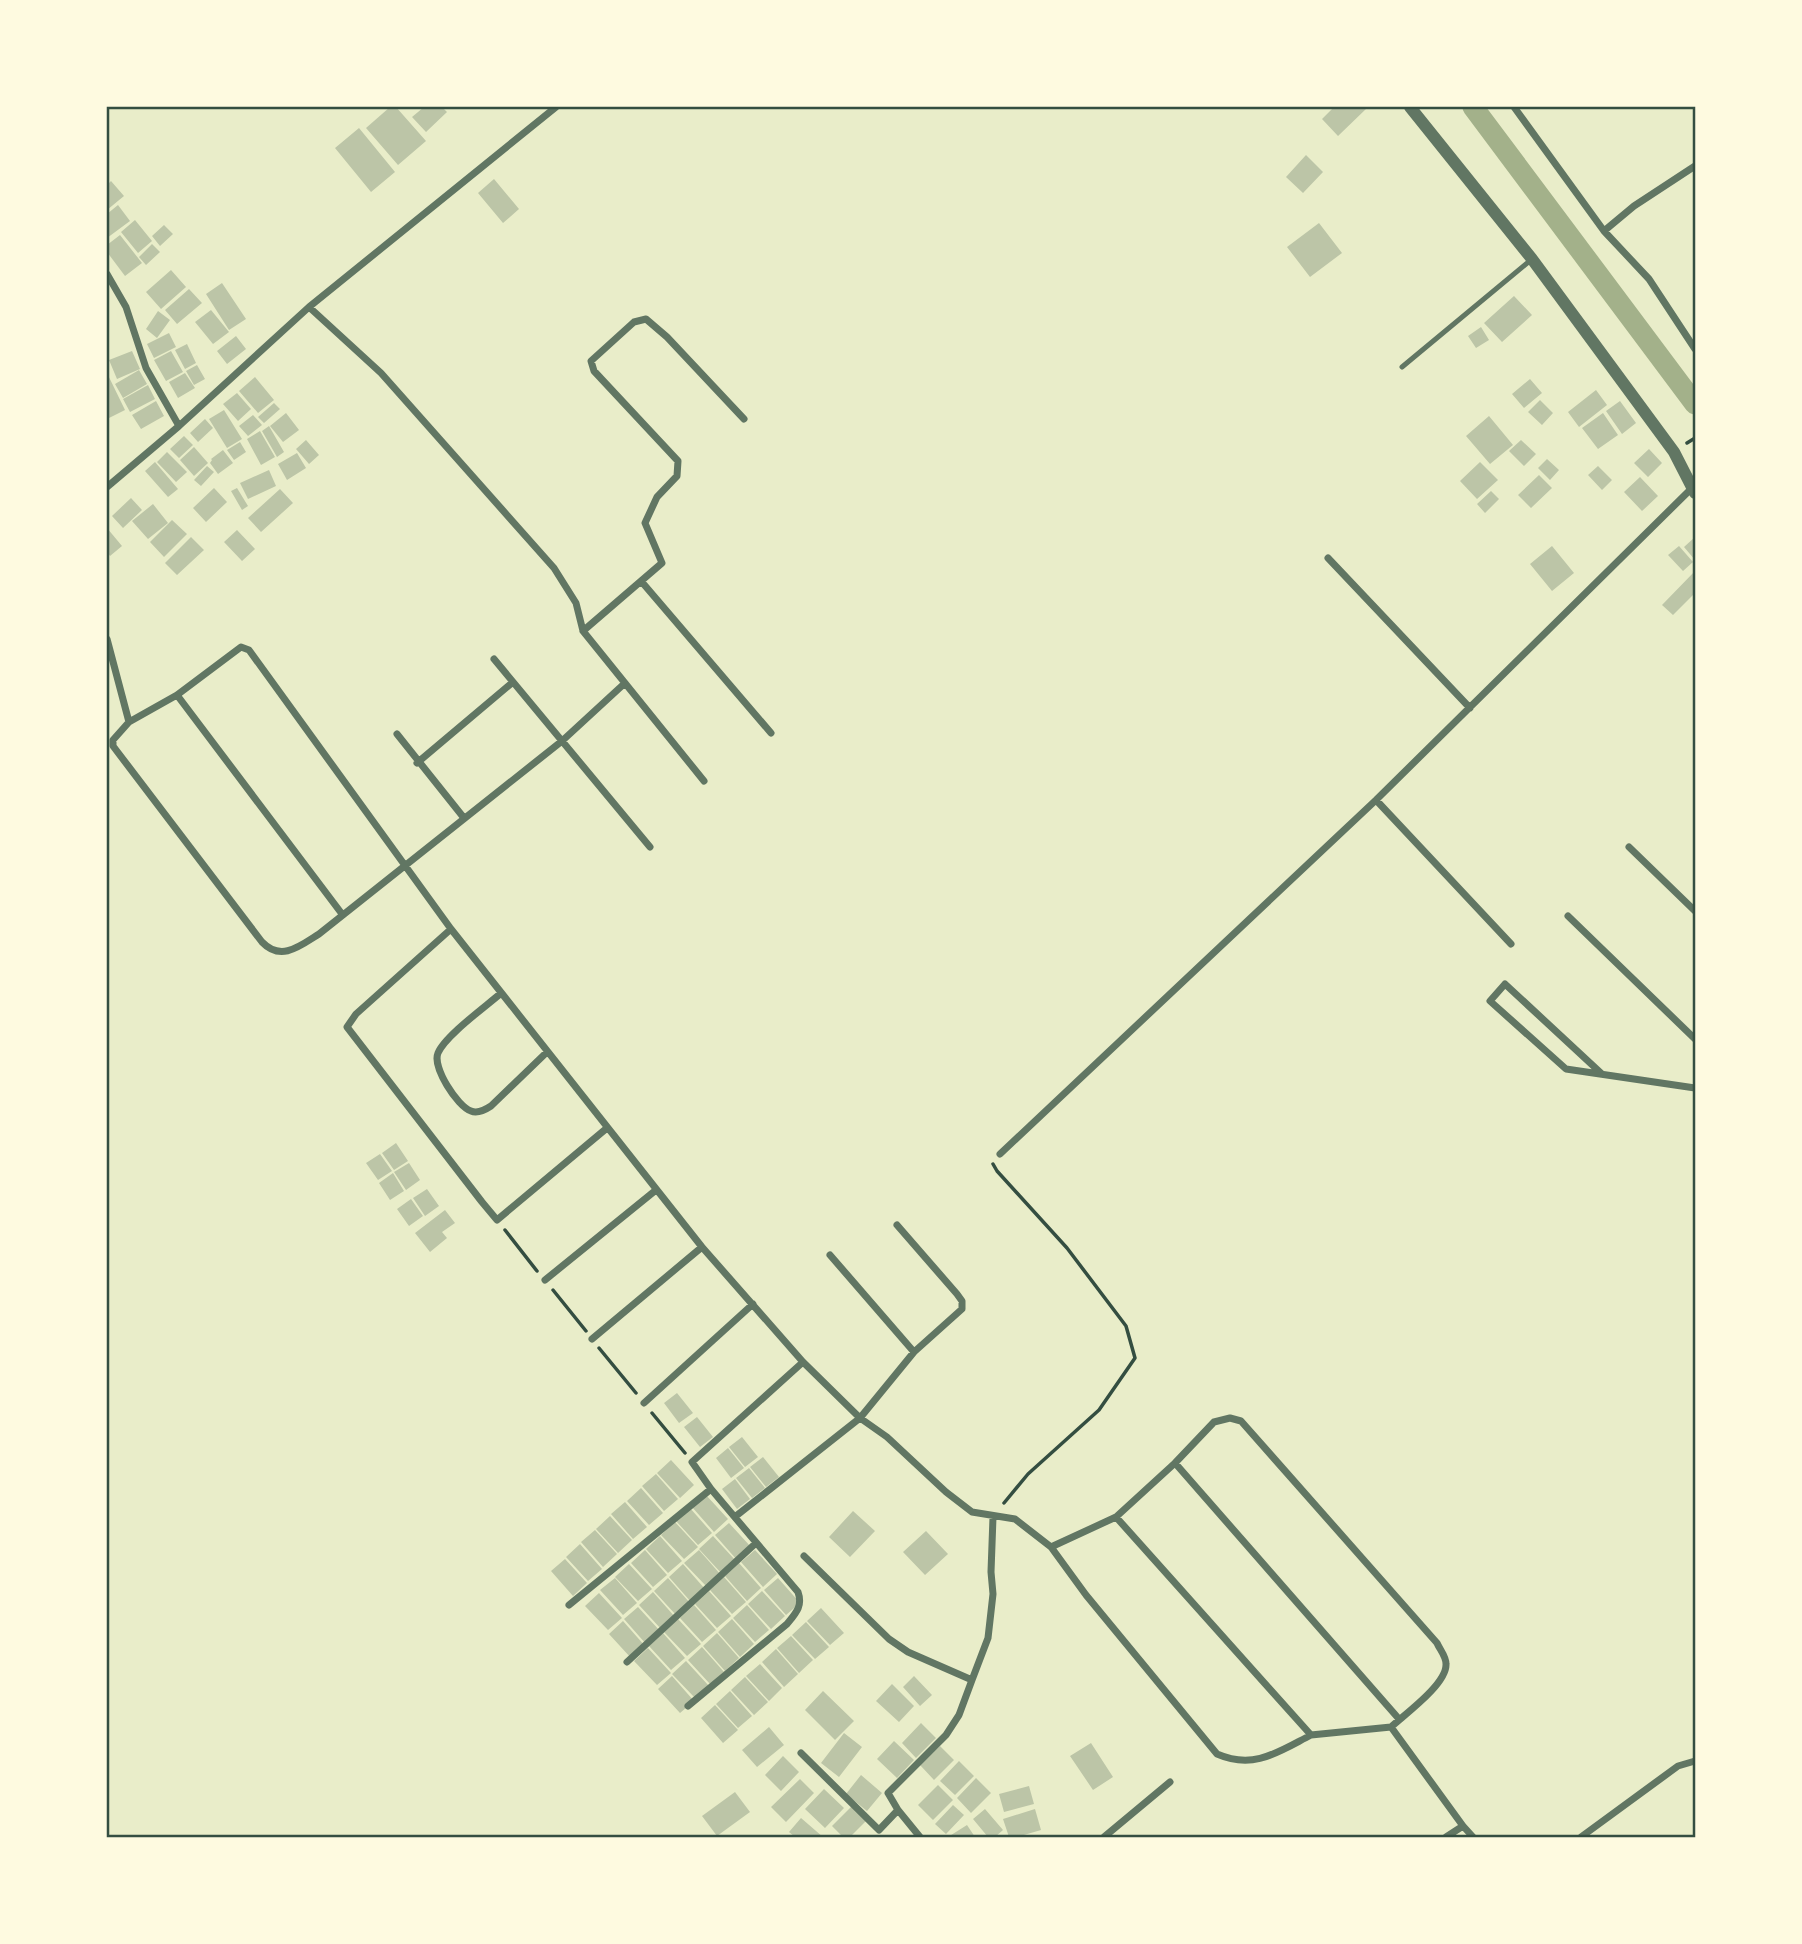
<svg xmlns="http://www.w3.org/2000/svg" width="1802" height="1944" viewBox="0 0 1802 1944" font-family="'Titillium Web',sans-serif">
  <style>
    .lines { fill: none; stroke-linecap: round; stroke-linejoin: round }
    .canal { stroke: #a3b18a; stroke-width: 21 }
    .building { fill: #bcc5a7 }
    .path { stroke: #344e41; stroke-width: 3.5 }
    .service { stroke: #617663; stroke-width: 5 }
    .minor { stroke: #617663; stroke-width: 7 }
    .tertiary { stroke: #617663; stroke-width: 12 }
    .neatline { fill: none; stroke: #344e41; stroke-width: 2.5 }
  </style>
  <rect width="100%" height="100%" fill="#e9edc9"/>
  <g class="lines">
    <!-- canal -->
    <path class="canal" d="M1473,107L1695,404"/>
  </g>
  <!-- building -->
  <path class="building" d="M390,107H396L426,141L398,165L366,128Z
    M424,107H442L447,112L426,132L412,117Z
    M1334,107H1363L1366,109L1338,136L1322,119Z
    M359,128L395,172L371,192L335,148Z
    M1306,155L1323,172L1303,193L1286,177Z
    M494,179L519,209L503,223L478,193Z
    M111,181L124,196L107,210V185Z
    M118,205L130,221L107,238V214Z
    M135,220L152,241L138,253L121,232Z
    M1319,223L1342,253L1310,277L1287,247Z
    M164,225L173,234L160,246L152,236Z
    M120,235L142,263L125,276L107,252V245Z
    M152,244L160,252L146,265L139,257Z
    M171,270L186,287L161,309L146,292Z
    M222,283L246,319L229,330L206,294Z
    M189,289L202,303L177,324L165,310Z
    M1514,296L1532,315L1502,342L1484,323Z
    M211,310L229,332L213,344L195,322Z
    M158,311L170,320L157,338L146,329Z
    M1481,327L1489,340L1476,348L1468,336Z
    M169,333L176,347L154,358L147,344Z
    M236,336L246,349L227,364L217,351Z
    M187,344L196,363L185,369L175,350Z
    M132,351L140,369L117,379L109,360Z
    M171,351L183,372L166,381L154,360Z
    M197,365L205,379L194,385L186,371Z
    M139,370L147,384L123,398L115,384Z
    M107,373L125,410L107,419Z
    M185,373L195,388L178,398L169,382Z
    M255,377L274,400L258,413L239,391Z
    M1530,379L1542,393L1524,408L1512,394Z
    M148,385L155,399L130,412L123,399Z
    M1596,390L1607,405L1579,427L1568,412Z
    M237,393L251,409L238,421L223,404Z
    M1540,400L1553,413L1542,425L1528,412Z
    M156,401L164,416L141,429L132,415Z
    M1620,401L1636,423L1622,434L1606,411Z
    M274,403L280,409L264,423L258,417Z
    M224,410L242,439L227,448L209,419Z
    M286,413L299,430L283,442L270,426Z
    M1603,413L1618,435L1598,449L1582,428Z
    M253,415L262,425L248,436L239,426Z
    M1489,416L1513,445L1490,464L1466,436Z
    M205,419L213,428L198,442L190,433Z
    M269,426L284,452L277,457L262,431Z
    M260,431L275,457L261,465L247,439Z
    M184,436L193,445L179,458L170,449Z
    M306,440L319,455L309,464L296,449Z
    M1521,440L1536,454L1524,466L1509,451Z
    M240,442L246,452L234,460L227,450Z
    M194,447L208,463L194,476L180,460Z
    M1649,449L1662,463L1648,477L1634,463Z
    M223,450L233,463L218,474L210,463L212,460L211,459Z
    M167,452L187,472L176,482L157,462Z
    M297,453L306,468L287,480L278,464Z
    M1547,459L1559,470L1550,480L1538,468Z
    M155,462L178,489L168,497L145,471Z
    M1480,462L1498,480L1477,499L1460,481Z
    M207,466L214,472L201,486L194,480Z
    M1598,466L1612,480L1602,490L1588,475Z
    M269,470L276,486L248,499L240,483Z
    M1539,475L1552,488L1531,508L1518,495Z
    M1640,477L1658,496L1642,511L1624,492Z
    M214,488L227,502L206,522L193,508Z
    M237,488L248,506L242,510L231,491Z
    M280,489L293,503L261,532L248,518Z
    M1491,491L1499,499L1485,513L1477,504Z
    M131,498L142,510L123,528L112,516Z
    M153,504L168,523L148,539L132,521Z
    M172,520L187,534L164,557L150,542Z
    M107,528L122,546L110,556L107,552Z
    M237,530L255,549L242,561L224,542Z
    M191,537L204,550L177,575L165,563Z
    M1695,537V560L1684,547Z
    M1552,546L1574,573L1552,591L1530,564Z
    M1679,546L1693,562L1683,571L1668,555Z
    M1695,571V593L1673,615L1662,605Z
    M396,1143L408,1161L394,1170L382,1153Z
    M380,1154L392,1171L378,1180L366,1163Z
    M409,1163L420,1180L406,1190L394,1172Z
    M393,1173L404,1191L390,1200L379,1183Z
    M427,1189L439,1206L425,1216L413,1198Z
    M411,1199L423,1216L409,1226L397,1209Z
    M445,1210L455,1223L442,1232L447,1238L430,1252L415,1233Z
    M677,1393L693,1413L679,1423L664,1403Z
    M697,1417L713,1437L700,1447L684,1427Z
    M742,1437L758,1457L745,1467L729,1447Z
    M728,1448L744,1468L731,1478L716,1458Z
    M763,1457L779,1477L766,1487L750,1467Z
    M671,1460L694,1485L680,1498L657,1473Z
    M749,1468L765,1488L752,1498L736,1478Z
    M656,1474L678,1499L664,1511L642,1486Z
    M735,1479L750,1499L737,1509L722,1489Z
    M641,1488L663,1513L649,1525L627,1501Z
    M706,1495L728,1519L714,1532L692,1507Z
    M625,1502L647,1527L633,1539L611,1514Z
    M690,1508L712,1533L698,1545L676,1521Z
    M853,1511L875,1531L850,1557L829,1537Z
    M610,1516L632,1540L618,1553L596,1529Z
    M675,1522L698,1547L684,1559L661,1535Z
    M729,1523L751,1547L737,1560L715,1535Z
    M595,1530L617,1554L603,1567L581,1542Z
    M926,1531L948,1554L925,1575L903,1552Z
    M660,1536L682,1561L668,1573L646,1549Z
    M713,1536L736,1561L722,1574L699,1549Z
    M580,1544L602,1569L588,1581L566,1557Z
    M645,1550L667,1575L653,1587L631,1563Z
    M699,1550L721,1575L707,1587L684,1563Z
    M755,1550L777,1574L763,1587L741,1562Z
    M565,1559L587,1583L573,1596L551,1571Z
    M739,1563L761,1588L747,1601L725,1576Z
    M629,1564L652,1589L638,1601L615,1577Z
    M683,1564L705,1589L691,1602L669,1577Z
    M724,1577L746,1602L732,1614L710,1590Z
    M615,1578L637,1603L623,1615L600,1590Z
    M668,1578L690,1603L676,1615L654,1591Z
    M778,1578L800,1603L786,1615L764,1590Z
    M709,1591L731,1616L717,1628L695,1604Z
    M762,1591L785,1616L771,1629L748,1604Z
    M653,1592L675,1617L661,1629L639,1605Z
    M599,1593L622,1618L608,1630L585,1606Z
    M694,1605L716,1630L702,1642L680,1618Z
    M747,1605L769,1630L755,1642L733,1618Z
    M638,1607L660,1631L646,1644L624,1619Z
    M821,1608L844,1633L830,1645L807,1621Z
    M678,1619L701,1644L687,1656L664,1632Z
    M732,1619L754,1644L740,1657L718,1632Z
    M623,1621L645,1646L631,1658L609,1634Z
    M806,1622L829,1647L815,1659L792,1635Z
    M663,1633L685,1658L671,1670L649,1646Z
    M717,1633L739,1658L725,1671L703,1646Z
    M791,1636L813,1660L799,1673L777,1648Z
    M702,1647L724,1672L710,1684L688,1660Z
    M648,1648L671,1673L657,1685L634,1661Z
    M776,1649L798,1674L784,1687L762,1662Z
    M686,1661L709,1686L695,1698L672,1674Z
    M760,1664L782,1688L769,1701L746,1676Z
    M672,1676L694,1701L680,1713L658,1689Z
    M914,1676L932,1695L920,1706L903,1687Z
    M745,1677L768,1702L754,1715L731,1690Z
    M892,1684L914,1706L899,1722L876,1701Z
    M730,1691L752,1716L738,1728L716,1704Z
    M823,1691L854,1721L835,1740L805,1710Z
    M715,1705L738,1730L723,1743L701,1718Z
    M921,1723L936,1738L916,1758L902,1743Z
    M769,1727L784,1745L757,1767L742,1750Z
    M844,1733L862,1747L839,1777L821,1763Z
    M894,1741L914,1760L897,1778L877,1759Z
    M1091,1743L1113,1777L1093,1790L1070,1756Z
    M940,1746L954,1760L934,1780L920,1765Z
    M783,1756L799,1772L781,1791L765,1775Z
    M959,1761L974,1776L955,1795L940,1781Z
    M861,1775L882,1793L867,1811L846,1794Z
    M976,1778L991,1793L971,1813L957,1798Z
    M800,1779L814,1793L786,1822L771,1807Z
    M938,1785L953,1800L933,1820L918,1805Z
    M1029,1786L1034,1804L1004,1812L999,1794Z
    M824,1789L844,1808L825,1828L805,1809Z
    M735,1792L750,1812L717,1836L702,1816Z
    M953,1805L964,1815L946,1834L935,1824Z
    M852,1806L866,1821L850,1837H843L832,1826Z
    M985,1809L1003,1830L995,1837H988L973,1819Z
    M1035,1809L1041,1830L1017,1837H1009L1003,1819Z
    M801,1818L823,1837H795L789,1832Z
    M967,1825L975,1837H948Z"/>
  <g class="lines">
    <!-- path -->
    <path class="path" d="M1687,443L1695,438
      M993,1164L997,1171L1067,1248L1126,1326L1135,1358L1099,1410L1028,1474L1004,1503
      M505,1230L537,1271
      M553,1290L586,1331
      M599,1348L636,1393
      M652,1413L685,1453"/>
    <!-- service -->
    <path class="service" d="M1402,367L1532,259"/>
    <!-- minor -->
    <path class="minor" d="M1514,107L1604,231L1649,279L1695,349
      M1604,231L1634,206L1695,166
      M107,274L126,307L146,368L179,426
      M309,307L381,373L554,568L576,603L583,631L704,781
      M107,487L179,426L309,307L556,107
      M1328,558L1470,708
      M641,581L771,733
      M583,631L662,563L645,523L657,497L677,476L678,461L594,371L591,361L634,322L646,319L667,337L744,419
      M107,639L129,722L113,740V746L262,942C281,962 300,946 319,934L562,741L625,683
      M494,659L650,847
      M177,695L342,914
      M129,722L177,695L241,647L249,650L451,929L702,1247L803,1362L860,1418L887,1437L946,1492L972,1512L1015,1519L1051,1547L1086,1595L1217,1754C1254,1770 1278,1752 1311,1735
      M397,734L464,818
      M417,763L513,682
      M1376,800L1511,944
      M1629,847L1695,911
      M1568,916L1695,1039
      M451,929L356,1014L347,1027L482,1202L497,1220L607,1128
      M500,994C485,1007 445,1036 438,1053C432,1067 457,1106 471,1111C478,1114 485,1110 491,1106L547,1052
      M1602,1074L1505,984L1490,1001L1566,1069L1695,1088
      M1000,1154L1376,800L1692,488
      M830,1255L914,1352
      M545,1280L656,1190
      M592,1339L702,1247
      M644,1403L753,1304
      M1175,1463L1399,1719
      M736,1516L860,1418L914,1352L962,1309V1301L957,1294L897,1225
      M1116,1517L1311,1735L1391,1727
      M1051,1547L1116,1517L1175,1463L1214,1422L1230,1418L1241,1421L1437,1643C1440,1650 1446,1656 1446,1664C1447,1684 1405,1714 1391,1727L1463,1826
      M804,1556L889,1639L908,1652L972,1680
      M569,1605L711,1489
      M627,1662L756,1543
      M688,1706L787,1624C796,1613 803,1606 798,1592L711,1489L692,1462L803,1362
      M801,1753L879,1830L898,1810L888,1793L946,1735L959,1715L972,1680L988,1638L993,1594L991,1572L993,1517
      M898,1810L920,1837
      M1104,1837L1170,1782
      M1446,1837L1463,1826L1473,1837
      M1581,1837L1678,1766L1695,1761"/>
    <!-- tertiary -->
    <path class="tertiary" d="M1410,107L1532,259L1674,452L1695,493"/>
  </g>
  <!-- border -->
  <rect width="1802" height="1944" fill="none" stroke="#fefae0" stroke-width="217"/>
  <rect x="108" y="108" width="1586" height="1728" class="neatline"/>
</svg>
